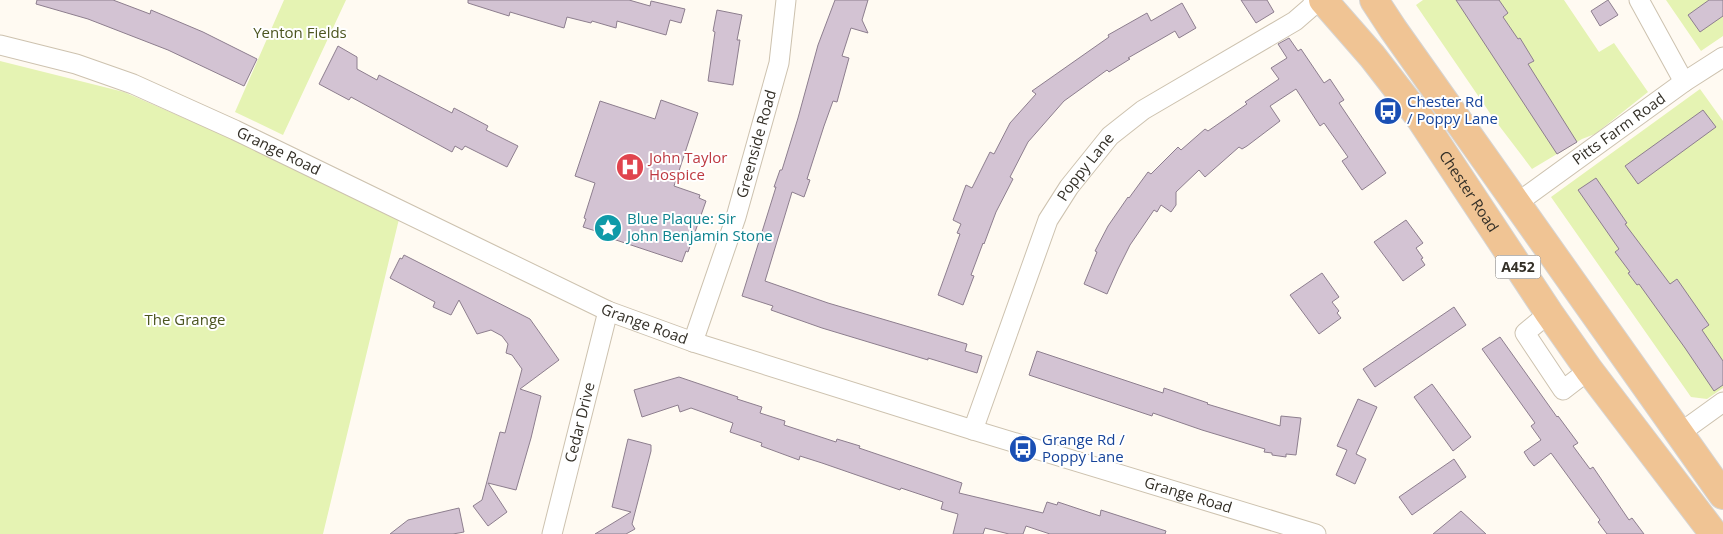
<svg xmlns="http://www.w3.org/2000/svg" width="1723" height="534" viewBox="0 0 1723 534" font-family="'Open Sans',sans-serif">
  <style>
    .green { fill: #e5f3b3 }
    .building { fill: #d3c3d3; stroke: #8d7e8e }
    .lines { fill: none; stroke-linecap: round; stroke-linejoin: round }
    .minor-casing { stroke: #cdc2af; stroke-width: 21 }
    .trunk-casing { stroke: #d6d5d4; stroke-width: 30 }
    .minor { stroke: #fff; stroke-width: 19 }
    .trunk { stroke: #f0c494; stroke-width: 28 }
    .labels { text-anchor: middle; stroke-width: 4; stroke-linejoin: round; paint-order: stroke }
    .shield { fill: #fff; stroke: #706d68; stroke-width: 1 }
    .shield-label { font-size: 14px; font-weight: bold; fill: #332f27 }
    .park-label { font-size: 15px; fill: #4c5620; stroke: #fff }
    .transit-label { font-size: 15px; fill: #164399; stroke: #fff; text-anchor: start }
    .street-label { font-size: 15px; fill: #332f27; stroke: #fff }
    .health-label { font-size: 15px; fill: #be3a42; stroke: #fff; text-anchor: start }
    .culture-label { font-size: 15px; fill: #0d838f; stroke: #fff; text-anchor: start }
  </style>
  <rect width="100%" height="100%" fill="#fffaf2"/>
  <!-- green -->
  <path class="green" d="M284,0H346L283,135L235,112Z
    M1423,0H1564L1599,52L1614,43L1648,92L1595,134L1582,139L1532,169L1494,119L1416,5Z
    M1666,0H1723V36L1701,51Z
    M0,61L124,92L292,165L399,219L323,534H0Z
    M1700,89L1723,121V388L1707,399L1691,397L1551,197Z"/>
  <!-- building -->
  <path class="building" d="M37,0H113L150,14L151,10L203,32L257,59L244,86L168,50L88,19L36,4Z
    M468,0H629L650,6L651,1L685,9L681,23L670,20L666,35L617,21L616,28L592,21L591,23L567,17L564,28L510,12L509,16L468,3Z
    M835,0H868L862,20L868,33L851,28L842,56L849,58L837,102L833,101L824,126L807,179L810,180L804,197L792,192L765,281L828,303L967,344L965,351L982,356L977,373L928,358V360L822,328L771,310L773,306L742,296L776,187H774L780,170H782L798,118L818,45Z
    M1241,0H1267L1274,12L1256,23Z
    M1456,0H1499L1508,13L1503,17L1518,39L1520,38L1534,61L1528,64L1577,142L1557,154Z
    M1608,0L1618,15L1600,26L1591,11Z
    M1709,0H1723V16L1700,32L1688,15Z
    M1182,3L1196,28L1179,38L1175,31L1128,58L1130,59L1109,72L1107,70L1064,101L1028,142L1010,177L1013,179L996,212L984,244L983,243L971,275L974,276L963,305L938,295L960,234L957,233L961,224L953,220L966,185L972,188L990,152L994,154L1010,123L1036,94L1032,91L1109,37L1108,35L1147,13L1151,21Z
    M717,10L742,15L737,40H740L733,85L708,81L715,32L713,31Z
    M1289,38L1298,51L1301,49L1324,83L1330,79L1344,100L1339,103L1386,173L1362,190L1342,161L1348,157L1324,123L1320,126L1296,89L1270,106L1280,121L1247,146L1242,149L1239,147L1205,177L1199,170L1176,192V205L1171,212L1161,205L1157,212L1154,210L1130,245L1118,269L1107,294L1084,284L1097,252L1095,251L1108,226L1128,197L1129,198L1148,172L1151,174L1178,147L1181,150L1205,129L1208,131L1247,104L1245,102L1279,79L1271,68L1287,58L1278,44Z
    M338,46L357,57V69L377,80L379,75L452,113L454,108L488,126L486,130L518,146L507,167L465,146L462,150L455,146L452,152L351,97L349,100L319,84Z
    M661,100L698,113L674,186L700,195L699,198L706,201L688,252L686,251L682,262L601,235L602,233L583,227L586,219L584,218L595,183L575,176L600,101L655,119Z
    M1703,110L1716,127L1638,184L1625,166Z
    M1596,178L1627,223L1625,224L1670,284L1677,279L1709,325L1702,330L1723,361V385L1714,391L1685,348L1639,284L1637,285L1628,273L1630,272L1615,252L1619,249L1578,190Z
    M1406,220L1423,243L1416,248L1423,258L1421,259L1425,265L1403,281L1374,242Z
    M404,255L530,319L559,360L520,389L541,396L531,438L516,490L488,483L507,512L488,526L473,506L482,500L500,432L505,433L522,369L512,355L506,353L508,344L502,336L491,330L477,334L459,300L451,315L433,307L435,302L390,278L400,258L402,259Z
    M1322,273L1339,297L1332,302L1339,311L1337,313L1341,318L1319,334L1290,295Z
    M1454,307L1466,325L1375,387L1363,369Z
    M1500,337L1557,417L1558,416L1578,443L1573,446L1590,469L1593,467L1629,520L1632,518L1644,534H1607L1598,522L1600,520L1551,453L1534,466L1529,460L1524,452L1541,440L1531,426L1535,423L1482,349Z
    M1037,351L1163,393L1164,388L1208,403L1207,404L1280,426L1281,416L1301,418L1296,455L1286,454V457L1272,455V453L1264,452L1265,449L1202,430L1153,413L1152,416L1029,375Z
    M679,377L738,397L737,399L762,407L760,413L785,421L784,425L836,442L837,439L860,446L859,448L962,483L959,493L1043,513L1047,502L1057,505L1058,502L1100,516L1101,510L1166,531L1165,534H1050L1026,526L1023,534H1009L985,528L983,534H953L958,514L941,509L943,502L901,488L900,490L822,463L800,456L799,460L761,446L762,443L730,432L733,423L691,408L680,412L678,405L642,417L634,390Z
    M1432,384L1471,437L1453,451L1414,397Z
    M1358,399L1377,407L1356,454L1366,459L1355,484L1336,475L1347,450L1337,446Z
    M628,439L651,445V451L632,524L635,529L626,534H595L631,512L612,507Z
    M1454,459L1466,477L1412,515L1399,497Z
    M459,508L464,532L453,534H390L408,520Z
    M1461,511L1486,534H1433Z"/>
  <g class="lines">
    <defs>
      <g id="minor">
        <path d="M1639,0L1684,82"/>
        <path id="s1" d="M0,45L76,64L133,84L235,130L608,311L693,342L973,430L1316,534"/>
        <path id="s2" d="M1517,203L1684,82L1723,57"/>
        <path d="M1549,313L1525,333L1563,390L1589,370"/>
        <path id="s3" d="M693,342L736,217L779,63L786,0"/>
        <path id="s4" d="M973,430L1048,220L1069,187L1110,136L1143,110L1295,21L1310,8L1316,0"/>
        <path d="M1680,433L1723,402"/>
        <path id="s5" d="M552,534L608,311"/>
      </g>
      <g id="trunk">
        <path id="s6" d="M1323,0L1372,56L1420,118L1549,313L1589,370L1714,534"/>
        <path d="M1374,0L1393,29L1723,495"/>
      </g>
    </defs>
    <!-- minor casing -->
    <use href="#minor" class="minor-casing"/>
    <!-- trunk casing -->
    <use href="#trunk" class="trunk-casing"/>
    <!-- minor -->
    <use href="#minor" class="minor"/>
    <!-- trunk -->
    <use href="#trunk" class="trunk"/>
  </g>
  <!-- icons -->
  <defs>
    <symbol id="bus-disc" viewBox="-11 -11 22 22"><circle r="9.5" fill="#1a4fb4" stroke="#fff"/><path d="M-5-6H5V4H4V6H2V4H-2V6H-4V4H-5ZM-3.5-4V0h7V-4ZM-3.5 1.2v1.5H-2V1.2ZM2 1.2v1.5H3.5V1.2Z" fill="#fff"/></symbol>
    <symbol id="hospital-disc" viewBox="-11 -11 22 22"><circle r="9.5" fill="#e0444e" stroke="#fff"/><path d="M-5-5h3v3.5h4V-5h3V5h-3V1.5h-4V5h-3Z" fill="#fff"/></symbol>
    <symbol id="sight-disc" viewBox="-11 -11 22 22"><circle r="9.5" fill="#0f9aa8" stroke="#fff"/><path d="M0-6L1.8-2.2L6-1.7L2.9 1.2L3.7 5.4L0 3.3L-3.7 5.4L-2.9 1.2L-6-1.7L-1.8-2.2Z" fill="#fff"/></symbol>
  </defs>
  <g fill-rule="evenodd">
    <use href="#bus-disc" x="1372" y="95" width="32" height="32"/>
    <use href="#hospital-disc" x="614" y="151" width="32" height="32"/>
    <use href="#sight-disc" x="592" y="212" width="32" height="32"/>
    <use href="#bus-disc" x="1007" y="433" width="32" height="32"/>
  </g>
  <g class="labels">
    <!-- shield labels -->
    <rect class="shield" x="1495.5" y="255.5" width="45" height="23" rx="4"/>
    <g class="shield-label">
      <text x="1518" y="272">A452</text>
    </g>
    <!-- park labels -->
    <g class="park-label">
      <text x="300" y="38">Yenton Fields</text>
      <text x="185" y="325">The Grange</text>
    </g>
    <!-- transit labels -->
    <g class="transit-label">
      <text x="1407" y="107">Chester Rd<tspan x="1407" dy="17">/ Poppy Lane</tspan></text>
      <text x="1042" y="445">Grange Rd /<tspan x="1042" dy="17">Poppy Lane</tspan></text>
    </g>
    <!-- street labels -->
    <g class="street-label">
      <text dy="5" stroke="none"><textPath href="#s2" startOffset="126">Pitts Farm Road</textPath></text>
      <text dy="5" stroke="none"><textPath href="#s3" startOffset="208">Greenside Road</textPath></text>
      <text dy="5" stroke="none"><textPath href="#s1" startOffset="299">Grange Road</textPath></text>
      <text dy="5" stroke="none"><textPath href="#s4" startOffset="288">Poppy Lane</textPath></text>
      <text dy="5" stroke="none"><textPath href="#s6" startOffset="241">Chester Road</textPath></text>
      <text dy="5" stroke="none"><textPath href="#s1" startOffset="704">Grange Road</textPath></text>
      <text dy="5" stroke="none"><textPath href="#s5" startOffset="115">Cedar Drive</textPath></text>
      <text dy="5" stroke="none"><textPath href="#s1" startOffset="1274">Grange Road</textPath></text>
    </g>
    <!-- health labels -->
    <g class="health-label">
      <text x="649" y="163">John Taylor<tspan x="649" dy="17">Hospice</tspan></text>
    </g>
    <!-- culture labels -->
    <g class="culture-label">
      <text x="627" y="224">Blue Plaque: Sir<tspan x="627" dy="17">John Benjamin Stone</tspan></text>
    </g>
  </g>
</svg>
